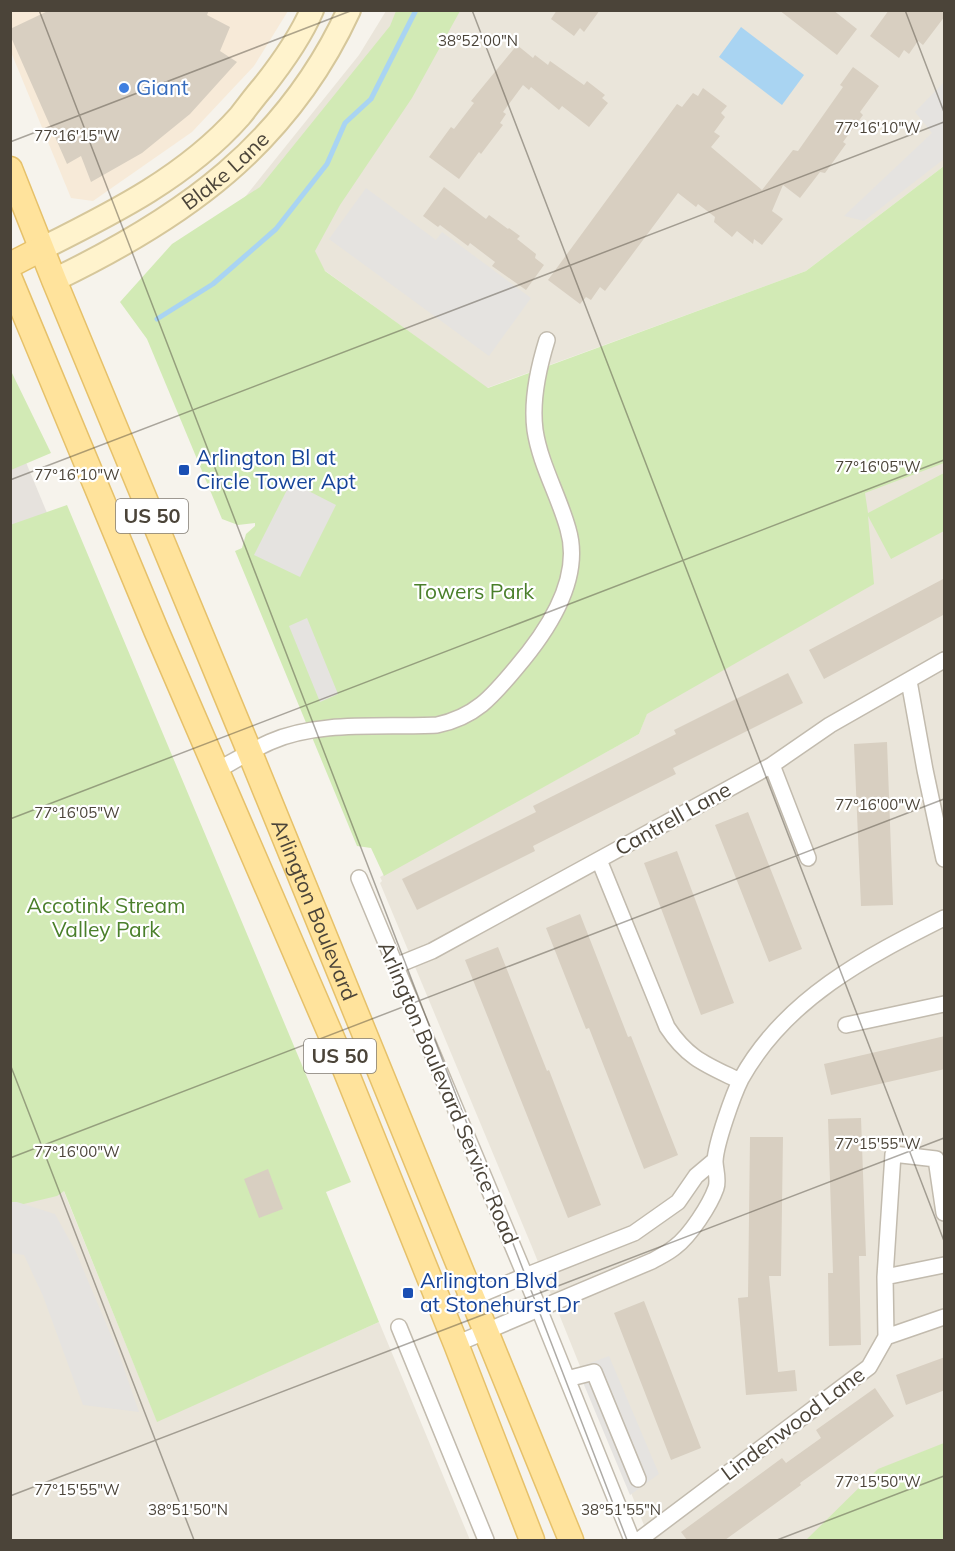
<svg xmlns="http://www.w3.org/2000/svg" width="955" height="1551" viewBox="0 0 955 1551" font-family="Mulish,sans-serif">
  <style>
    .residential { fill: #eae5da }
    .commercial { fill: #f7ead8 }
    .industrial { fill: #e6e2dd }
    .green { fill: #d2eab5 }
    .parking { fill: #e5e3e0 }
    .water { fill: #a9d4f2 }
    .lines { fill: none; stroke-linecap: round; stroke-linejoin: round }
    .stream { stroke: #a9d4f2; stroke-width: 5 }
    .building { fill: #d8cfc1 }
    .minor-casing { stroke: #c2bbae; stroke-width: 18 }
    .secondary-casing { stroke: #d6c79b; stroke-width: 26 }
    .primary-casing { stroke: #e6c16a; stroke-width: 27 }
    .minor { stroke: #fff; stroke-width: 15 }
    .secondary { stroke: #fff3cd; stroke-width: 22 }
    .primary { stroke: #ffe39c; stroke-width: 24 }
    .ticks { fill: none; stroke: #4b4439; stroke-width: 1.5; stroke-opacity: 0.45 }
    .shop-dot { fill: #3f7fe0; stroke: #fff; stroke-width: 2 }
    .transit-dot { fill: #1a4fb4; stroke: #fff; stroke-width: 2 }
    .labels { text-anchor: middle; stroke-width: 4.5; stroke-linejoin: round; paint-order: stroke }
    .shield { fill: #fff; stroke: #817c74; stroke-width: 1.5 }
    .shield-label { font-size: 20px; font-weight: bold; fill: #4b4439 }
    .shop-label { font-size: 21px; fill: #366cbe; stroke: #fff; text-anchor: start }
    .street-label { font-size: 21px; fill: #4b4439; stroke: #fff }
    .transit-label { font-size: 21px; fill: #164399; stroke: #fff; text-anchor: start }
    .park-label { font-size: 21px; fill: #4a7f2a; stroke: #fff }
    .ticks-label { font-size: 15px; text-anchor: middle; fill: #4b4439; stroke: #fff; stroke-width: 4.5; stroke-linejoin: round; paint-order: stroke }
  </style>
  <rect width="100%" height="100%" fill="#f6f3ec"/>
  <!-- residential -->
  <path class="residential" d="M386,11H944V166L806,271L487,388L237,207L359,55Z
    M944,422V1540H650L532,1247L380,883L382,881L380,877L639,734L665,666Z
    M17,1076L157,1421L379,1322L470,1540H11L10,1079Z"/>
  <!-- commercial -->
  <path class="commercial" d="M10,11H288L254,66L192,132L93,201L71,198L11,52Z"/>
  <!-- industrial -->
  <path class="industrial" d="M10,424L50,520L10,536Z"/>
  <!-- green -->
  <path class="green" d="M396,11H460L412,98L340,205L315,251L325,271L488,388L806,271L944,166V463L865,493L868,513L944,473V531L891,559L868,516L874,584L647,714L639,734L384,876L371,848L357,846L235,551L242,548L246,534L255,526V523L238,525L222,519L147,339L120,302L172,244L260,187L390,26Z
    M11,371L51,453L11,470L10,371Z
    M67,505L351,1182L326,1192L379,1322L157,1422L64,1191L57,1196L11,1207L10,525Z
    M944,1443V1540H806L878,1469Z"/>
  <!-- parking -->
  <path class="parking" d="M944,82V159L864,221L844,216L932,133L915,112Z
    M366,188L436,240L442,232L531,298L489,356L329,239Z
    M291,482L336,505L300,577L254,555Z
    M307,618L338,694L320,702L289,626Z
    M11,1202H17L55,1214L75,1250L119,1354L139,1412L83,1405L43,1296L24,1255L11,1253Z
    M609,1356L659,1474L630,1495L577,1368Z"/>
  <!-- water -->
  <path class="water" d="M741,27L804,75L782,105L719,57Z"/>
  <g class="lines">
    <!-- stream -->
    <path class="stream" d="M157,319L213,284L276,229L327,164L345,123L371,99L416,10"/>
  </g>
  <!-- building -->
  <path class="building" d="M50,10H209L207,15L230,27L220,51L237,62L190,114L142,153L91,182L81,156L67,164L10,35V29Z
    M557,10H600L584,32L580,28L574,36L551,19Z
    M779,10H833L857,29L837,55Z
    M889,10H945V16L923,45L918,41L909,54L904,50L899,58L870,36Z
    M517,45L533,58L535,55L548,65L550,61L584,85L587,81L605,95L602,98L608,103L589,127L562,106L559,110L531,87L529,90L523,85L503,112L506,114L500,123L503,125L481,154L479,152L459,179L429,157L451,127L454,129L474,103L471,101Z
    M853,67L879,86L860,112L863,115L843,142L846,144L825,173L820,172L800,198L783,185L772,211L783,219L762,245L754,239L753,244L737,231L732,237L714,222L715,217L698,204L696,207L678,193L605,291L600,287L591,300L586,297L580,304L548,280L677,104L682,107L693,93L698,96L703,88L727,106L721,113L725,117L714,132L720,136L711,147L762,190L793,150L798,151L843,87L840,85Z
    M444,187L486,219L489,215L508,229L509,228L520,236L517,239L536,254L535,258L544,265L526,290L492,266L495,262L470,243L468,246L440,225L438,227L423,216Z
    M945,578V614L824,679L809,650Z
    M788,673L803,703L673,768L676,774L533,846L535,851L417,910L402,879L536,812L533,806L676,734L674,730Z
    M887,742L893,905L861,906L854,744Z
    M748,812L802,949L769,962L715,825Z
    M677,851L734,1003L701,1015L644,863Z
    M580,914L628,1037L631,1036L678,1155L644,1169L589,1028L586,1029L546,928Z
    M498,947L547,1071L549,1070L601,1205L568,1218L465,960Z
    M945,1036V1069L831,1095L824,1064Z
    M861,1118L866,1256H859L861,1345L829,1346L828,1273H833L828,1119Z
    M750,1137H783L781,1276H769L778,1372L795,1370L797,1391L746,1395L738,1298L748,1297Z
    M268,1169L283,1209L259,1218L244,1179Z
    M644,1301L701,1448L671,1460L614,1313Z
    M945,1357V1390L906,1405L896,1375Z
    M875,1388L894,1416L800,1483L801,1485L725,1540H687L681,1532L782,1458L786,1463L821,1438L816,1430Z"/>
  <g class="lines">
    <defs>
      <path id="minor" d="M909,681L925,770L944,859
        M772,765L808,858
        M216,771C234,761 252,750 270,742C319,720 385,728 437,725C475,717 492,697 516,668C547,632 583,579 568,529C559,496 540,464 535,430C531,400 538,369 547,340
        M599,860L667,1027C688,1059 707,1065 740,1081
        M359,878L539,1309L632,1540
        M395,966L432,951L772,765L830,725L944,660
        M846,1025L944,1004
        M944,1213L936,1159L893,1154L885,1277L944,1265
        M885,1277L886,1337
        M443,1310L525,1276L634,1233L678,1202L696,1176L715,1160
        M399,1327L486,1540
        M456,1344L652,1261C659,1257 668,1253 675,1247C690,1236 710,1205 716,1188C719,1180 715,1169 715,1161C716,1143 733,1095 741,1079C785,999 866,957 944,918
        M567,1379L594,1372L638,1479
        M639,1540L869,1367L886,1337L944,1317"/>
      <g id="secondary">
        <path d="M41,249C113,213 186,177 240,116C248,106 255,96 263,87C282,63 300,38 312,10"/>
        <path id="s1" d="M54,280C183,218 287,145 349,10"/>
      </g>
      <g id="primary">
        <path id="s2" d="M10,169L54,280L250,753L571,1540"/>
        <path d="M10,265L41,249"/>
        <path d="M10,279L156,630L336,1047L456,1344L532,1540"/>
      </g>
    </defs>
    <!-- minor casing -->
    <use href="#minor" class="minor-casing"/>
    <!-- secondary casing -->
    <use href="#secondary" class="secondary-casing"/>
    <!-- primary casing -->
    <use href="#primary" class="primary-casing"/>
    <!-- minor -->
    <use href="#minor" class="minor"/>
    <!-- secondary -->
    <use href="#secondary" class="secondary"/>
    <!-- primary -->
    <use href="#primary" class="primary"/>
  </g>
  <!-- ticks -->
  <path class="ticks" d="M39,10L627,1540M472,10L944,1241M905,10L944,112M10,142L353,10M10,480L944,122M10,819L944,460M10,1064L194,1540M10,1158L944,799M10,1496L944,1138M777,1540L944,1476"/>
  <!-- markers -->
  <circle class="shop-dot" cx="124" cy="88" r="6"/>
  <g class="transit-dot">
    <rect x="178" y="464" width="12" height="12" rx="3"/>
    <rect x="402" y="1287" width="12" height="12" rx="3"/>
  </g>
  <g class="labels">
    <!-- shield labels -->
    <g class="shield">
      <rect x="116" y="499" width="72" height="34" rx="4.5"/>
      <rect x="304" y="1039" width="72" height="34" rx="4.5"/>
    </g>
    <g class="shield-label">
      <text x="152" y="523">US 50</text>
      <text x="340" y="1063">US 50</text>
    </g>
    <!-- shop labels -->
    <g class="shop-label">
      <text x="136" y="95">Giant</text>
    </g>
    <!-- street labels -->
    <g class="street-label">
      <text dy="7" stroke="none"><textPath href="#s1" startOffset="204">Blake Lane</textPath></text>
      <text transform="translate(673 819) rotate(-29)" y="7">Cantrell Lane</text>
      <text dy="7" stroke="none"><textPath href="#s2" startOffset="801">Arlington Boulevard</textPath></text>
      <text transform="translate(448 1093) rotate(67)" y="7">Arlington Boulevard Service Road</text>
      <text transform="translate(793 1424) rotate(-37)" y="7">Lindenwood Lane</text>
    </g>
    <!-- transit labels -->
    <g class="transit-label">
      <text x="196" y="465">Arlington Bl at<tspan x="196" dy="24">Circle Tower Apt</tspan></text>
      <text x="420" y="1288">Arlington Blvd<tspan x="420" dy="24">at Stonehurst Dr</tspan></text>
    </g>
    <!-- park labels -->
    <g class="park-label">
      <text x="474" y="599">Towers Park</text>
      <text x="106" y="913">Accotink Stream<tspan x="106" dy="24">Valley Park</tspan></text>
    </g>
  </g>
  <g class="ticks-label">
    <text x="478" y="46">38°52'00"N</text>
    <text x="878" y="133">77°16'10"W</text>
    <text x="77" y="141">77°16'15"W</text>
    <text x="878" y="472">77°16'05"W</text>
    <text x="77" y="480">77°16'10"W</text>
    <text x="878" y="810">77°16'00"W</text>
    <text x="77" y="818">77°16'05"W</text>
    <text x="878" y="1149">77°15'55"W</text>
    <text x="77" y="1157">77°16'00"W</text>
    <text x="878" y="1487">77°15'50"W</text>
    <text x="77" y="1495">77°15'55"W</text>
    <text x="188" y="1515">38°51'50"N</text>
    <text x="621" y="1515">38°51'55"N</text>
  </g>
  <!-- border -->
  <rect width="955" height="1551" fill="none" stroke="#4b4439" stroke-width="24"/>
</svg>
